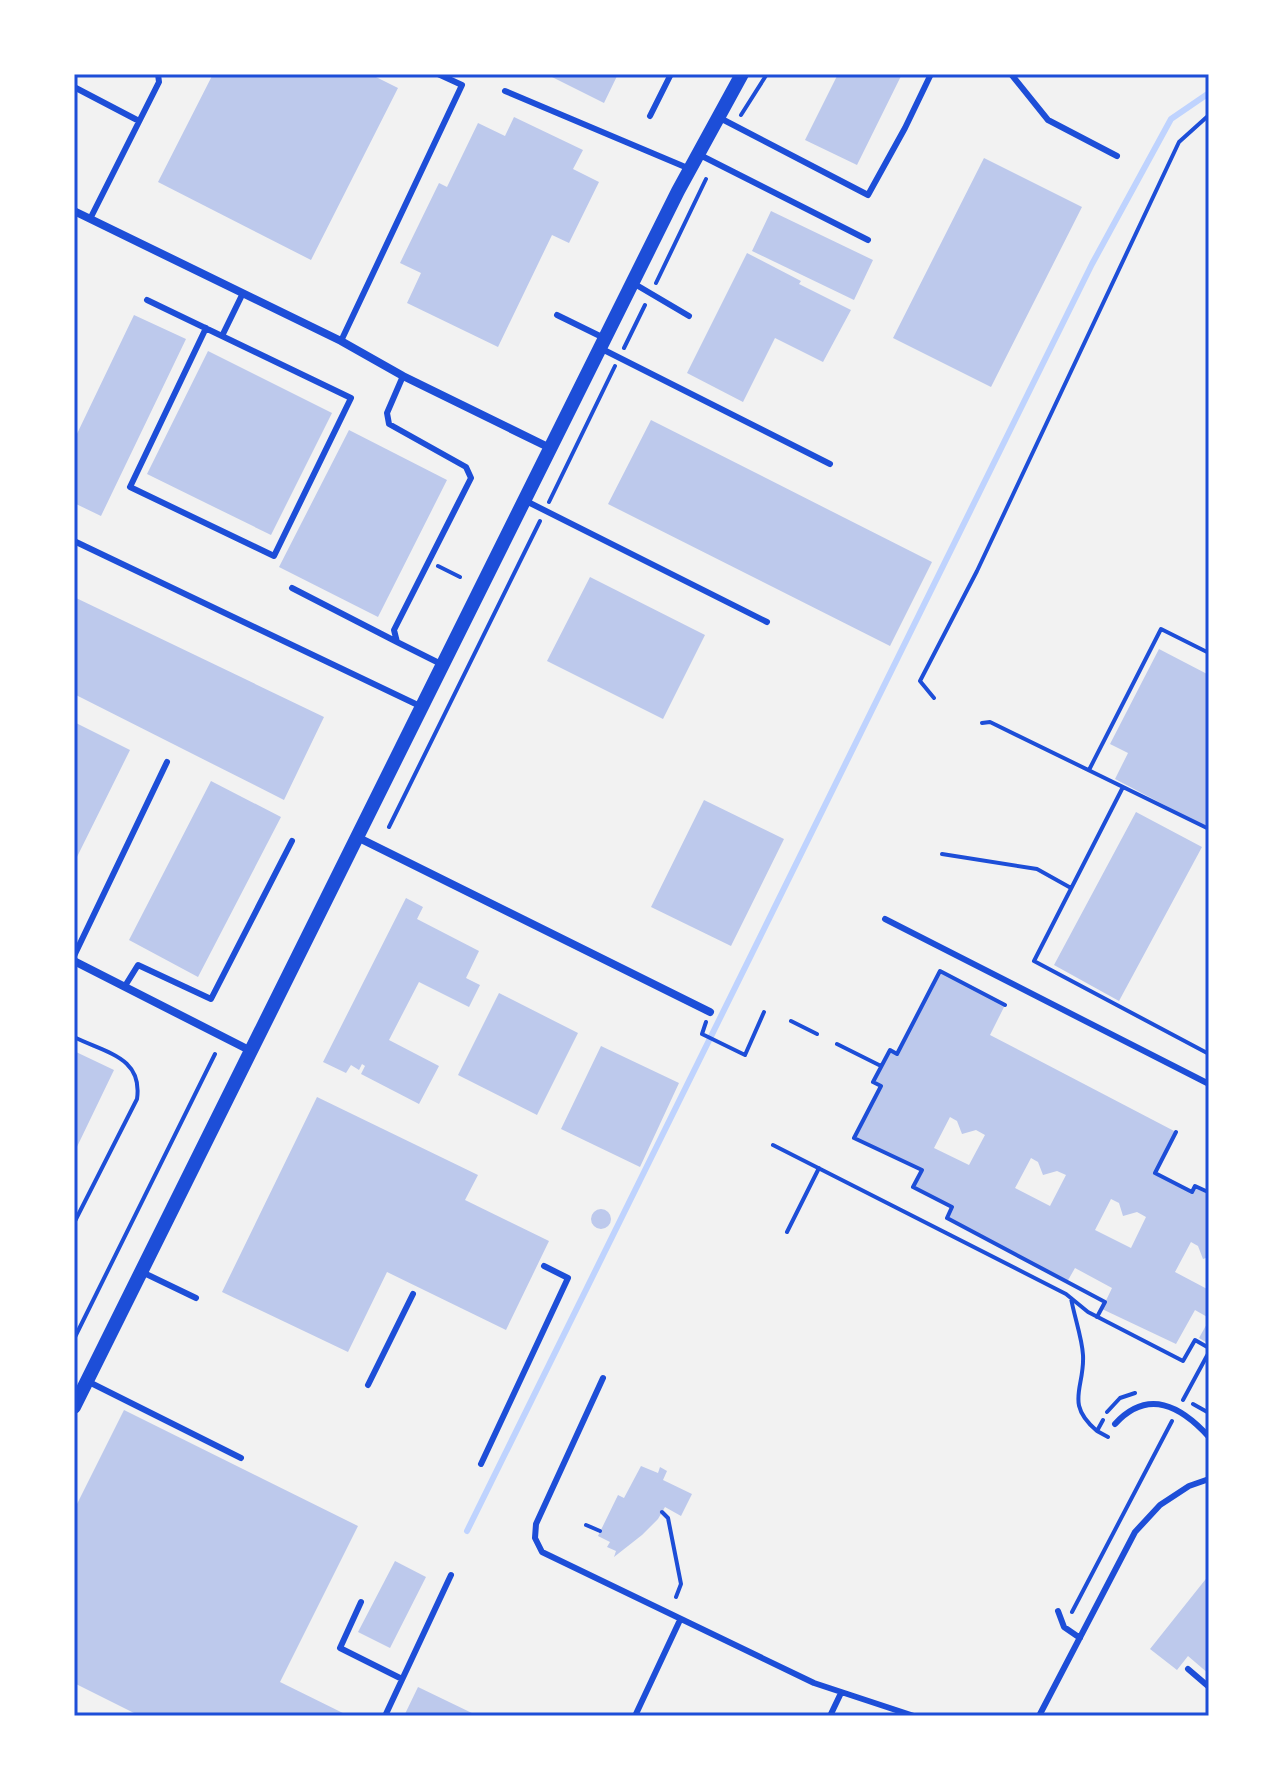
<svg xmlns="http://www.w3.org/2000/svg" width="1283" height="1790" viewBox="0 0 1283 1790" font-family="'Source Sans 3',sans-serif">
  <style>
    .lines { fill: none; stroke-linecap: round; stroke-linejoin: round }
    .stream { stroke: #bfd3fe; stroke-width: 6 }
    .building { fill: #bdc9ec; fill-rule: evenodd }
    .path { stroke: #1d4ed8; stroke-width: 4 }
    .service { stroke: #1d4ed8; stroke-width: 6 }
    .minor { stroke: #1d4ed8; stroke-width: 8 }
    .tertiary { stroke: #1d4ed8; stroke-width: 14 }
    .neatline { fill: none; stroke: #1d4ed8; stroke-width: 3 }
  </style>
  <rect width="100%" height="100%" fill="#f2f2f2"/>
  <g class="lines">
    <!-- stream -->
    <path class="stream" d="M467,1531L1092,264L1171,119L1209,93"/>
  </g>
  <!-- building -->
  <path class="building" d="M213,74H370L398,88L311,260L158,182Z
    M546,74H618L604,103Z
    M838,74H902L857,165L805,140Z
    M514,117L583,150L573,169L599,182L569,243L552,235L498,347L407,303L421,273L400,263L439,183L447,187L478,123L505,136Z
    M984,158L1082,207L991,387L893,338Z
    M771,211L873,260L854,300L752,251Z
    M747,253L801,281L799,284L851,310L823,362L775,338L743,402L687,373Z
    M134,315L186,339L101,516L74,503V440Z
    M208,351L332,413L271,535L147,474Z
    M651,420L932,562L890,646L608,504Z
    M349,430L447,480L378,617L279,567Z
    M590,577L705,635L663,719L547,661Z
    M74,597L324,717L284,800L74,694Z
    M1159,649L1209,675V821L1206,827L1115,779L1128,753L1110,744Z
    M74,722L130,750L74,863Z
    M211,781L281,817L198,977L129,940Z
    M704,800L784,839L731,946L651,907Z
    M1136,812L1202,847L1119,1001L1054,965Z
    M406,898L423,907L417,919L479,951L466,978L480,985L469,1007L419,982L389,1040L439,1066L419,1104L361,1074L365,1066L362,1064L359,1070L351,1065L346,1073L323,1062Z
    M940,971L1005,1005L990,1035L1176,1132L1155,1173L1192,1192L1195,1186L1209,1193V1257L1203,1259L1198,1246L1191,1242L1175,1272L1209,1290V1318L1195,1310L1176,1344L1102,1309L1112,1288L1075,1268L1067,1282L947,1218L952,1207L913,1187L922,1170L854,1138L881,1086L873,1082L890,1050L897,1054ZM950,1117L957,1121L962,1134L976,1130L985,1135L969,1165L934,1148ZM1031,1158L1038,1162L1043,1175L1057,1171L1066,1175L1050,1206L1015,1188ZM1111,1199L1119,1203L1123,1216L1137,1212L1146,1217L1131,1248L1095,1230Z
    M499,993L578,1033L537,1115L458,1075Z
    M601,1046L679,1083L640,1167L561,1129Z
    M74,1051L114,1070L74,1153Z
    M317,1097L478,1175L465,1200L549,1241L506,1330L387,1272L348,1352L222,1292Z
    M591 1219a10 10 0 1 1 20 0a10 10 0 1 1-20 0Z
    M1209,1320V1344L1199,1338Z
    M124,1410L358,1526L280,1682L349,1716H140L74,1683V1510Z
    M641,1466L658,1473L660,1467L667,1471L663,1480L692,1494L681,1516L665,1507L658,1519L642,1535L614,1557L616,1551L607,1547L610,1542L598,1536L618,1495L624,1498Z
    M395,1561L426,1577L390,1648L358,1632Z
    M1209,1575V1674L1188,1656L1177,1670L1150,1649Z
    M418,1687L474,1714L473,1716H404Z"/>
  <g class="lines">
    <!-- path -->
    <path class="path" d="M741,115L767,74
      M656,283L706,179
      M624,348L645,305
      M549,502L615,366
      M438,566L460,577
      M934,698L920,681L977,571L1179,142L1209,115
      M982,723L990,722L1209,829
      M1089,770L1161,629L1209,653
      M1123,787L1034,961L1209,1054
      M389,827L540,521
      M942,854L1037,869L1071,888
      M1005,1005L940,971L897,1054L890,1050L873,1082L881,1086L854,1138L922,1170L913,1187L952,1207L947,1218L1105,1302L1097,1317
      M791,1021L817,1034
      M706,1022L702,1034L745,1055L764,1012
      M74,1037C106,1053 143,1057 137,1099L74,1223
      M837,1044L881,1066
      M1208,1127L1209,1120
      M1176,1132L1155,1173L1192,1192L1195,1186L1208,1192L1209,1190
      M773,1145L1066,1294L1088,1312L1183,1361L1195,1340L1209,1348
      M787,1232L819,1168
      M1071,1298C1074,1316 1082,1337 1083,1355C1085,1388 1064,1403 1097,1431
      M74,1339L215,1054
      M1183,1400L1209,1352
      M1193,1404L1209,1413
      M1107,1412L1120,1398L1135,1393
      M1103,1420L1097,1431L1108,1437
      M662,1512L668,1518L681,1584L676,1597
      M586,1525L600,1531
      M1072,1612L1172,1421"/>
    <!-- service -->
    <path class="service" d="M1011,74L1048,120L1117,156
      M74,87L139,121
      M505,91L690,169
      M650,116L671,74
      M718,117L868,195L905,128L931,74
      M698,154L868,240
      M90,219L159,82L158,74
      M633,283L689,316
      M147,300L351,398L274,556L130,487L206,328
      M557,315L604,338
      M222,336L243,293
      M341,341L462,85L438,74
      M600,348L830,464
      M403,376L387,413L389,424L466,467L471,478L394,630L397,642L443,665
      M524,500L767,622
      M74,541L422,707
      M292,588L397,642
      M885,919L1209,1084
      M74,956L167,762
      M125,986L138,965L211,999L292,841
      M142,1272L196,1298
      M603,1378L536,1524L535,1538L542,1552L814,1683L914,1716
      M87,1381L241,1458
      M368,1385L413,1294
      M1115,1424C1148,1388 1181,1406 1209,1437
      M481,1464L568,1278L544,1266
      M361,1602L340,1648L402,1679
      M1058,1611L1064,1627L1080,1638
      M1188,1669L1209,1687
      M385,1716L451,1575
      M635,1716L680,1620
      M830,1716L841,1693
      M1039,1716L1135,1532L1160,1505L1189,1486L1209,1479"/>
    <!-- minor -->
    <path class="minor" d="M74,211L341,341L403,376L550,448
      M357,837L710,1012
      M74,961L251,1051"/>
    <!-- tertiary -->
    <path class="tertiary" d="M74,1407L678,191L742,74"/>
  </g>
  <!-- border -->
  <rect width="1283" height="1790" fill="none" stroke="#ffffff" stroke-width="152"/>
  <rect x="76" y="76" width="1131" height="1638" class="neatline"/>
</svg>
